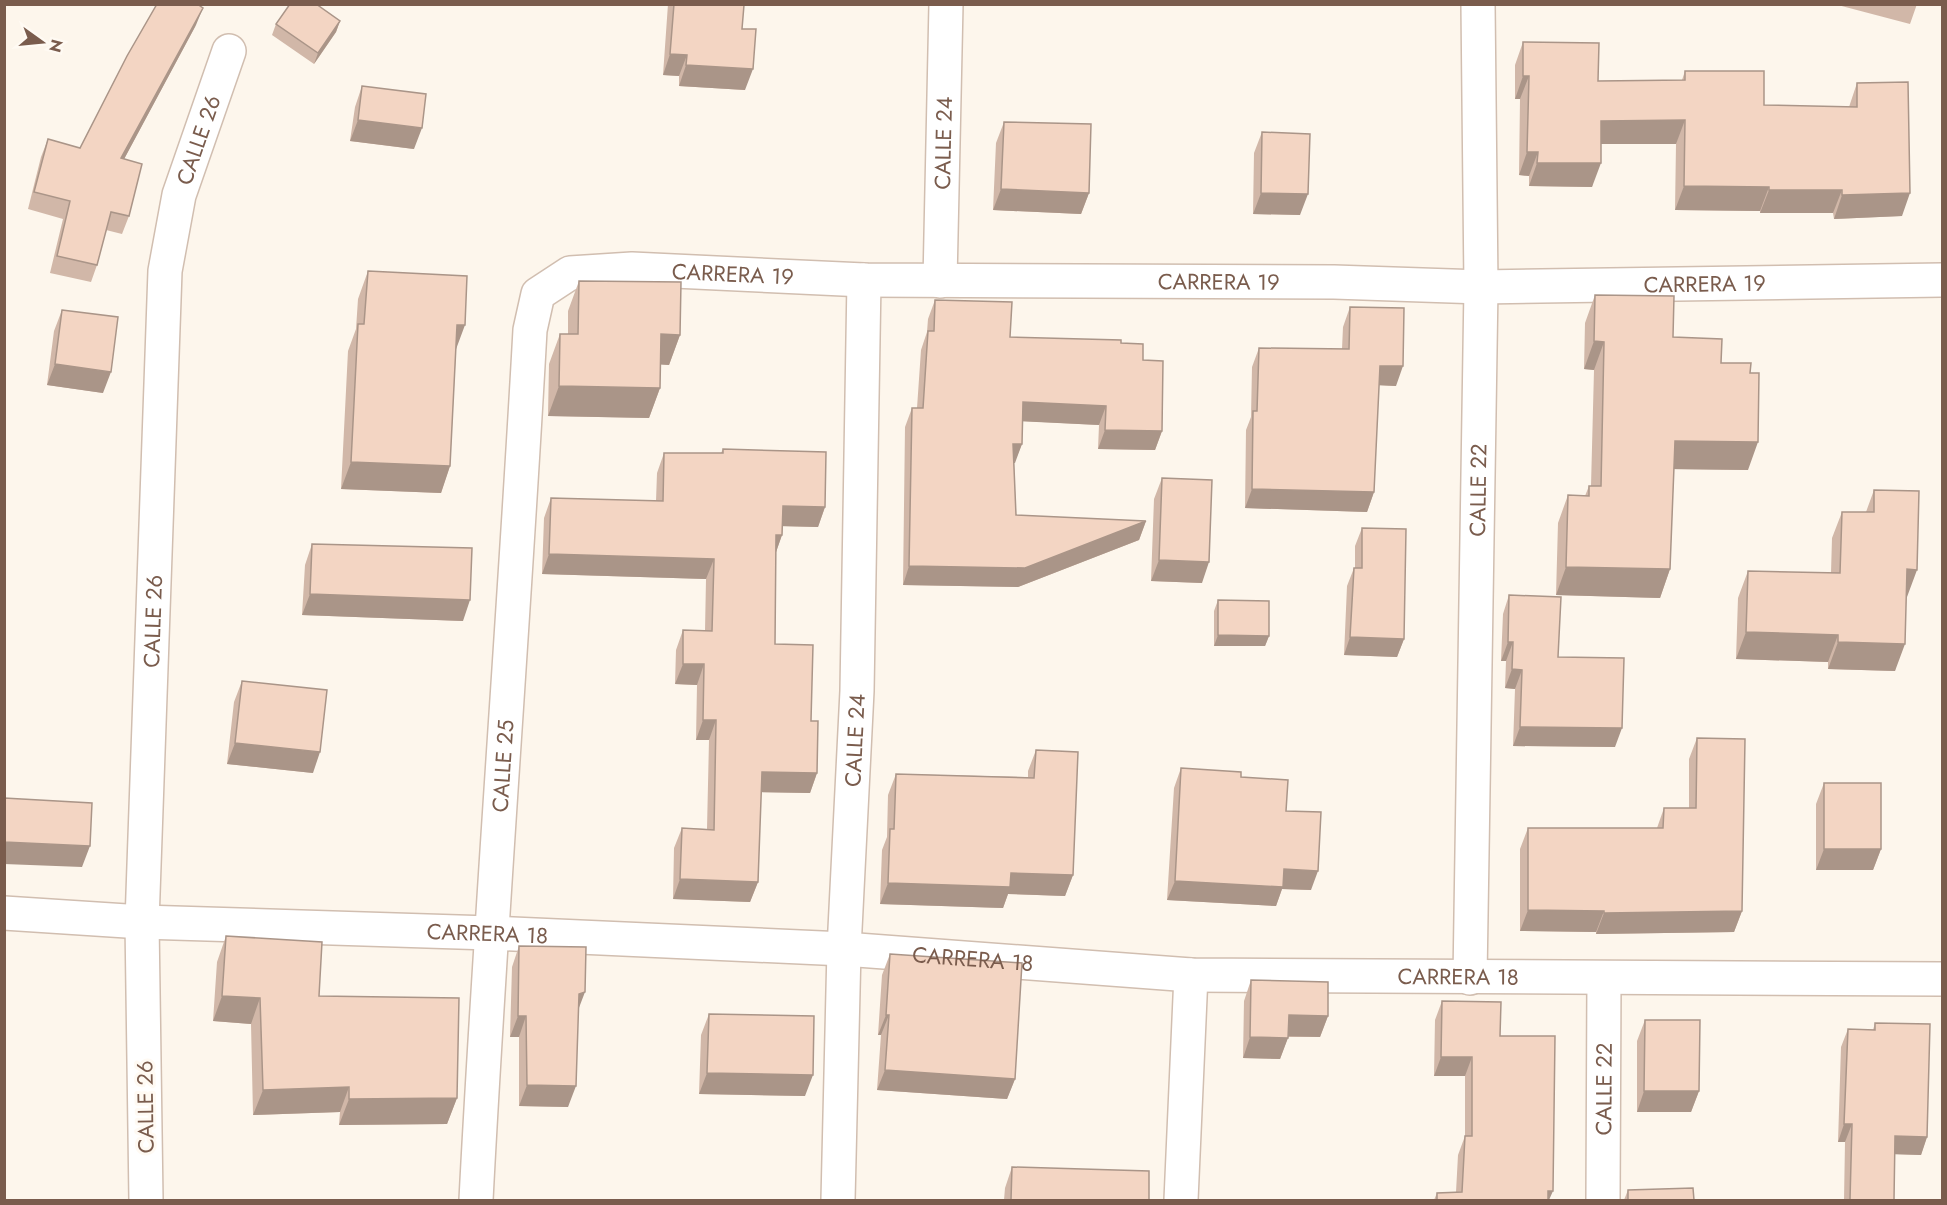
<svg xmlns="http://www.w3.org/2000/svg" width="1947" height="1205" viewBox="0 0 1947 1205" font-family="Jost,sans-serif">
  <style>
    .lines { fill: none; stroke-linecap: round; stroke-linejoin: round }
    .minor-casing { stroke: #d1beb0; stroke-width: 36 }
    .minor { stroke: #fff; stroke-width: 33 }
    .wall { fill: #d1b7a8 }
    .shaded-wall { fill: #aa9588 }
    .building { fill: #f3d5c3; stroke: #aa9588; stroke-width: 1.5 }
    .labels { text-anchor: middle; stroke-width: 6; stroke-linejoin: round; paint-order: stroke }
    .street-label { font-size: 22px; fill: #7a5c4d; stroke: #fffaf3 }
  </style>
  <rect width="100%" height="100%" fill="#fdf6ec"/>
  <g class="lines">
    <defs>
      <g id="minor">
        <path id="s1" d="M940,281L946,4"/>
        <path id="s2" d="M4,913L142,922L490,933L844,949L1191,975L1942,979"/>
        <path id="s3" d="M1470,978L1481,287L1478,4"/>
        <path id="s4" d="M146,1200L142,922L165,271L179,195L229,51"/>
        <path id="s5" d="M476,1200C491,910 514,621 530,330L538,294L570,273L632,269L864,280L1334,282L1481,287L1942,280"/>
        <path id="s6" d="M838,1200L844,949L857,691L864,280"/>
        <path d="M1181,1200L1191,975"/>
        <path id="s7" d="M1603,1200L1604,978"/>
      </g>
    </defs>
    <!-- minor casing -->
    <use href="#minor" class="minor-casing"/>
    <!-- minor -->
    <use href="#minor" class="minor"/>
  </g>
  <!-- wall -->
  <path class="wall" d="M668,4H735L742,29L745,90L679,86V76L663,75Z
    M1834,4H1917L1910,24Z
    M340,21L336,32L314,64L272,35L276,24Z
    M196,25L124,159L129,216L122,234L106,230L97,265L91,282L50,273L63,219L28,209L41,157L48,139L80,148Z
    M1523,42L1598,81L1682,80L1685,71L1764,105L1849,107L1857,83L1902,216L1834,219L1833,213H1760V211L1675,210L1676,144H1601L1592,187L1529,186V176L1519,175L1520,99H1515V65Z
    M362,86L414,149L350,141L355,107Z
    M1004,122L1089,193L1081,214L993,210L996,143Z
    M1262,132L1300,215L1253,214L1254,153Z
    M368,271L456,350L450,466L441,493L341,489L348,351L356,329L358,299Z
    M579,281L680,335L669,365L660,364V388L649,418L548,416L549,364L560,334H568V311Z
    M1595,295L1721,363L1748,470L1674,469L1670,569L1660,598L1556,595L1558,523L1568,495L1585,496L1589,486H1591L1594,370L1584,369L1585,323Z
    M935,300L1010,337L1121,343L1143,360L1162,431L1155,450L1098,449L1099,425L1022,421V444L1014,463L1016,515L1146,521L1139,540L1018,587L903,585L905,427L912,408H917L921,350L927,332L928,319Z
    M1350,307L1396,386L1379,385L1374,492L1367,512L1245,508L1246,430L1251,417L1252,367L1259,348L1342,349L1343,327Z
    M62,310L103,393L47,385L54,331Z
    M723,449L825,507L818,527L783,526L782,535L776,552L775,644L811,721L817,773L810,793L761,792L758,882L750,902L673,899L674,848L682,828L707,829L709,740H696L697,685L675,684L676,650L683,630L705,631L706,579L542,574L544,518L551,498L656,501L657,473L664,453H721Z
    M1162,478L1202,583L1151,581L1154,499Z
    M1874,490L1907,597H1906L1895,671L1828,669V662L1736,659L1738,598L1748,571L1831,573L1832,538L1842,512H1866Z
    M1362,528L1404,639L1397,657L1344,655L1347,586L1354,568H1355V546Z
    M312,544L463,621L302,615L305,565Z
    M1509,595L1558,657L1615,747L1513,746L1515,689L1505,688L1506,661H1501L1503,614Z
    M1218,600L1269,636L1265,646H1214V611Z
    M242,681L313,773L227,764L234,702Z
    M1697,738L1742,911L1734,932L1596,934V932L1520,931V849L1528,828H1657L1664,808H1689V759Z
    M1036,750L1073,875L1065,896L1008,894L1003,908L880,904L882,850L887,837L888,795L896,774L1028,777V771Z
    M1181,768L1241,777L1286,811L1311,890L1282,889L1276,906L1167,900L1174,788Z
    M1824,783L1881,849L1873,870H1816V804Z
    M226,936L319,996L457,1098L447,1124L339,1125L340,1112L253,1115L251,1024L213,1021L217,962Z
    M519,946L579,1010L568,1107L519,1106V1037H510L512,967Z
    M890,954L1015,1079L1007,1099L877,1090L881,1035H878L882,975Z
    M1251,980L1328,1016L1320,1037H1288L1280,1059L1243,1058L1244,1001Z
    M1442,1001L1500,1036L1549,1200H1434L1437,1193L1456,1192L1458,1155L1465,1136V1076H1434L1435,1020Z
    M709,1014L805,1096L699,1094L701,1035Z
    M1645,1020L1699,1091L1691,1112H1637V1041Z
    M1875,1023L1927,1137L1921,1155L1894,1154V1200H1844L1845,1142H1838L1841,1047L1848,1029L1873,1030Z
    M1012,1167L1149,1200H1004L1005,1188Z
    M1628,1190L1694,1200H1624Z"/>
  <!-- shaded-wall -->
  <path class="shaded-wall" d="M203,8L196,25L115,176L121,158Z
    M340,21L336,32L314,64L318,53Z
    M670,54L687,55L679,76L663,75Z
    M686,65L753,69L745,90L679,86Z
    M1523,76H1529L1520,99H1515Z
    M358,120L422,128L414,149L350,141Z
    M1685,120L1676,144H1593L1601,121Z
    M1527,152H1538L1529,176L1519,175Z
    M1537,163H1601L1592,187L1529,186Z
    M1684,186L1769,187L1760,211L1675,210Z
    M1001,189L1089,193L1081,214L993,210Z
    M1769,190H1842L1833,213H1760Z
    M1261,193L1308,194L1300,215L1253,214Z
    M1910,193L1902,216L1834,219L1842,195Z
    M457,325H465L455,352Z
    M661,334L680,335L669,365L650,364Z
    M1594,341L1604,342L1594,370L1584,369Z
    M55,364L111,372L103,393L47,385Z
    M1380,366H1403L1396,386L1373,385Z
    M559,386L660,388L649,418L548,416Z
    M1023,402L1106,406L1099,425L1016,421Z
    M1105,430L1162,431L1155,450L1098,449Z
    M1675,441L1758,442L1748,470L1665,469Z
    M1013,444H1022L1015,463H1006Z
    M351,462L450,466L441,493L341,489Z
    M1252,489L1374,492L1367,512L1245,508Z
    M783,506L825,507L818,527L776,526Z
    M1146,521L1139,540L1018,587L903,585L909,566Z
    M776,535H782L775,555Z
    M549,554L714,559L706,579L542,574Z
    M1159,560L1209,562L1202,583L1151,581Z
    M1566,567L1670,569L1660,598L1556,595Z
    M1907,569L1917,570L1907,597L1897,596Z
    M310,594L470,600L463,621L302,615Z
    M1746,632L1838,635L1828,662L1736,659Z
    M1218,635L1269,636L1265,646H1214Z
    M1350,637L1404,639L1397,657L1344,655Z
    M1508,642H1513L1506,661H1501Z
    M1838,642L1905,644L1895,671L1828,669Z
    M683,664H704L697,685L675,684Z
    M1512,669L1522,670L1515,689L1505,688Z
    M703,720H716L709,740H696Z
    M1520,727L1622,728L1615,747L1513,746Z
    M235,743L320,752L313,773L227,764Z
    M762,772L817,773L810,793L755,792Z
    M4,842L90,846L82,867L4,864Z
    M1824,849H1881L1873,870H1816Z
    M1284,869L1318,871L1311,890L1282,889L1276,906L1167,900L1175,881Z
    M1011,873L1073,875L1065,896L1008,894L1003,908L880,904L888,883Z
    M680,879L758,882L750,902L673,899Z
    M1528,910L1604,911L1596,932L1520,931Z
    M1742,911L1734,932L1596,934L1604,913Z
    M585,992L577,1013L579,994Z
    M222,996L260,998L251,1024L213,1021Z
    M886,1015H889L881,1035H878Z
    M1289,1015L1328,1016L1320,1037L1281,1036Z
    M518,1016H526L519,1037H510Z
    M1250,1037L1288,1038L1280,1059L1243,1058Z
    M1441,1057H1472L1465,1076H1434Z
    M885,1070L1015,1079L1007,1099L877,1090Z
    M707,1073L813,1075L805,1096L699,1094Z
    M527,1085L576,1086L568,1107L519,1106Z
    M349,1087L340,1112L253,1115L263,1090Z
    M1644,1091H1699L1691,1112H1637Z
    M457,1098L447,1124L339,1125L349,1099Z
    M1844,1124H1852L1845,1142H1838Z
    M1895,1136L1927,1137L1921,1155L1888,1154Z
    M1548,1191H1553L1549,1200H1545Z"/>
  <!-- building -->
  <path class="building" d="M157,4H197L203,8L121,158L142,164L129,216L111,212L97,265L57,256L70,201L34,192L48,139L80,148L127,56Z
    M290,4H316L340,21L318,53L276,24Z
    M674,4L744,5L742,29H756L753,69L686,65L687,55L670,54Z
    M1523,42L1599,43L1598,81L1685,80V71H1764V105L1857,107V83L1908,82L1910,193L1842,195V190H1769V187L1684,186L1685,120L1601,121V163H1537L1538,152H1527L1529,76H1523Z
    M362,86L426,94L422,128L358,120Z
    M1004,122L1091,124L1089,193L1001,189Z
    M1262,132L1310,134L1308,194L1261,193Z
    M368,271L467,276L465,325H457L450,466L351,462L358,324H364Z
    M579,281L681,282L680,335L661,334L660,388L559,386L560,334H578Z
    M1595,295L1674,296L1673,337L1722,339L1721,363H1751L1750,373H1759L1758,442L1675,441L1670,569L1566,567L1568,495L1589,496V486H1601L1604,342L1594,341Z
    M935,300L1012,302L1010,337L1121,340V343L1143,344V360L1163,361L1162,431L1105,430L1106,406L1023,402L1022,444H1013L1016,515L1146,521L1025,568L909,566L912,408H923L928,331H934Z
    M1350,307L1404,308L1403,366H1380L1374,492L1252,489L1253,411H1257L1259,348L1349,349Z
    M62,310L118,317L111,372L55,364Z
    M723,449L826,452L825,507L783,506L782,535H776L775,644L813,645L811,721H818L817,773L762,772L758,882L680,879L682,828L714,830L716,720H703L704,664H683V630L712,631L714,559L549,554L551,498L663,501L664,453H723Z
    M1162,478L1212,480L1209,562L1159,560Z
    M1874,490L1919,491L1917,570L1907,569L1905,644L1838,642V635L1746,632L1748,571L1840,573L1842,512H1874Z
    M1362,528L1406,529L1404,639L1350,637L1354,568H1362Z
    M312,544L472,548L470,600L310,594Z
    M1509,595L1561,597L1558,657L1624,658L1622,728L1520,727L1522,670L1512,669L1513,642H1508Z
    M1218,600L1269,601V636L1218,635Z
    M242,681L327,690L320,752L235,743Z
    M1697,738L1745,739L1742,911L1604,913V911L1528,910V828H1663L1664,808H1696Z
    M1036,750L1078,752L1073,875L1011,873L1010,887L888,883L890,829H894L896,774L1034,778Z
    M1181,768L1241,772V777L1288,780L1286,811L1321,812L1318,871L1284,869L1283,887L1175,881Z
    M1824,783H1881V849H1824Z
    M4,798L92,803L90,846L4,842Z
    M226,936L322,942L319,996L459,998L457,1098L349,1099V1087L263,1090L260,998L222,996Z
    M519,946L586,947L585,992L579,994L576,1086L527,1085L526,1016H518Z
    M890,954L1022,963L1015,1079L885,1070L889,1015H886Z
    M1251,980L1328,982V1016L1289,1015L1288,1038L1250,1037Z
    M1442,1001L1501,1002L1500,1036H1555L1553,1191H1548V1200H1437V1193L1462,1192L1465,1136H1472V1057H1441Z
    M709,1014L814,1016L813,1075L707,1073Z
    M1645,1020H1700L1699,1091H1644Z
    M1875,1023L1930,1024L1927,1137L1895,1136L1894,1200H1850L1852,1124H1844L1848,1029L1875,1030Z
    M1012,1167L1149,1171V1200H1011Z
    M1693,1188L1694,1200H1628V1190Z"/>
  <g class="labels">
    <!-- street labels -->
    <g class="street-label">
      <text dy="8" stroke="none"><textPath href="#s4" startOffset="1065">CALLE 26</textPath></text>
      <text dy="8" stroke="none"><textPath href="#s1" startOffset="138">CALLE 24</textPath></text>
      <text dy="8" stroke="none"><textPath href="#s5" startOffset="1110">CARRERA 19</textPath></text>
      <text dy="8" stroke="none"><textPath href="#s5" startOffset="1596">CARRERA 19</textPath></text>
      <text dy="8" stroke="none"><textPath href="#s5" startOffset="2082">CARRERA 19</textPath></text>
      <text dy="8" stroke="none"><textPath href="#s3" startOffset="488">CALLE 22</textPath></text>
      <text dy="8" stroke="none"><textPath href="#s4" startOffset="579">CALLE 26</textPath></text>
      <text dy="8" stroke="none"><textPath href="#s6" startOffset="460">CALLE 24</textPath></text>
      <text dy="8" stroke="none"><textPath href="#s5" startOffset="435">CALLE 25</textPath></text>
      <text dy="8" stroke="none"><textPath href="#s2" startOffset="484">CARRERA 18</textPath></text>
      <text dy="8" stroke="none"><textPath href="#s2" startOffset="970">CARRERA 18</textPath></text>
      <text dy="8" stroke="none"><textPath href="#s2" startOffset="1456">CARRERA 18</textPath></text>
      <text dy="8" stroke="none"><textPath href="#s7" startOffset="111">CALLE 22</textPath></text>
      <text transform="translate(145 1107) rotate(-91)" y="8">CALLE 26</text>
    </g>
  </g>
  <!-- border -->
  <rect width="1947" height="1205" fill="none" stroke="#7a5c4d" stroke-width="12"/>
  <!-- north arrow -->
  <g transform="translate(42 42) rotate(105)" stroke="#fffaf3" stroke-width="4.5" paint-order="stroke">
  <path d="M0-4.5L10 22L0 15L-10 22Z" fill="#7a5c4d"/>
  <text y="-9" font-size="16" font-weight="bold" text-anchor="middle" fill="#7a5c4d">N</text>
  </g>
</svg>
